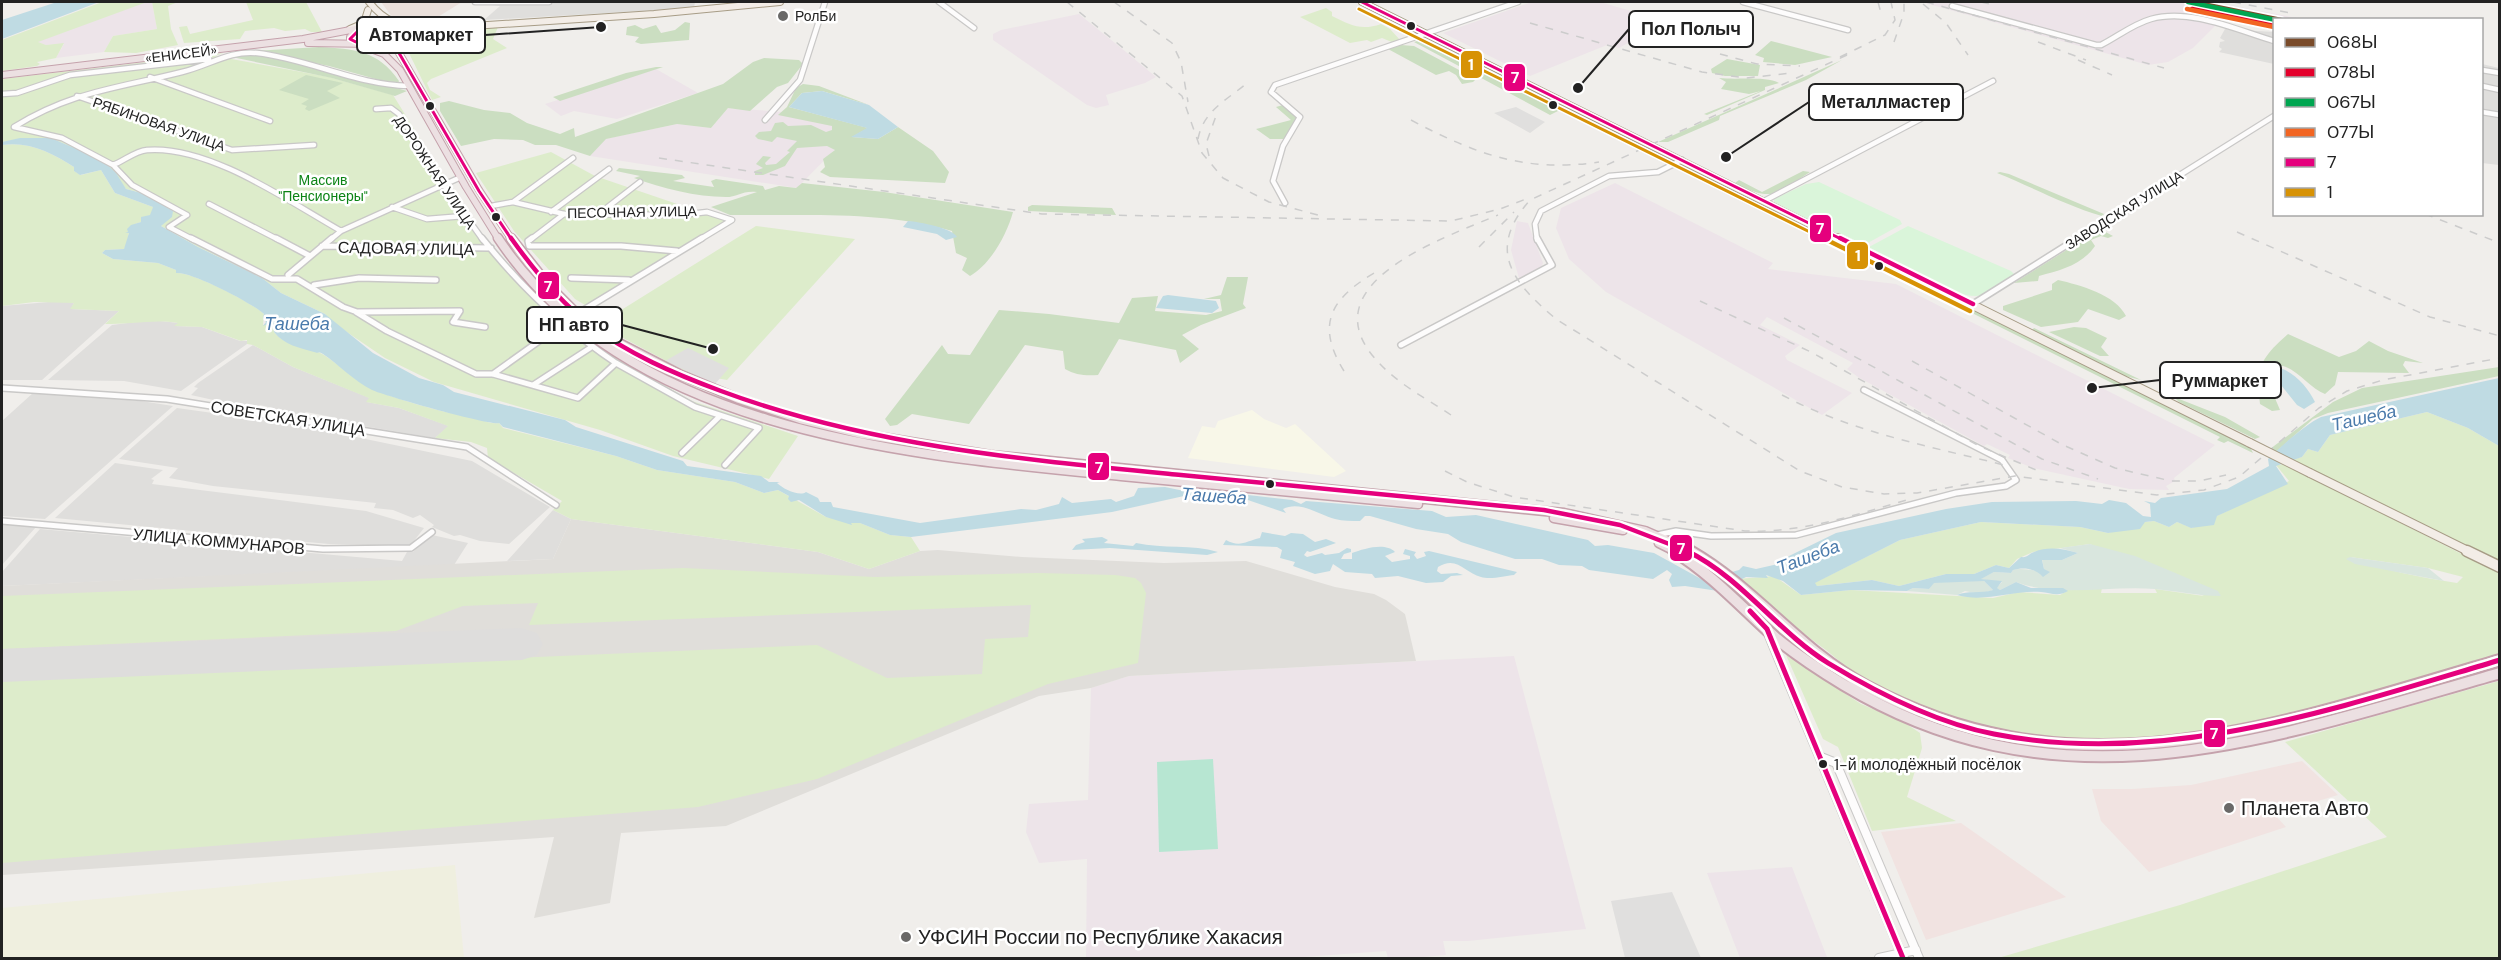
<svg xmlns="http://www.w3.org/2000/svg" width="2501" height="960" viewBox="0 0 2501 960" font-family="'DM Sans',sans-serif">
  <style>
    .residential { fill: #dfdedc }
    .commercial { fill: #f1e3e1 }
    .industrial { fill: #ede4e9 }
    .education { fill: #f8f7e8 }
    .military { fill: #eae0db }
    .airport { fill: #e0deda }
    .farmland { fill: #efefdf }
    .grass { fill: #ddeccb; fill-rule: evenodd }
    .forest { fill: #cbdec1 }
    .wetland { fill: #d9e6de }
    .park { fill: #daf5da }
    .pitch { fill: #b7e6d2 }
    .parking { fill: #e0dfde }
    .water { fill: #bfdbe3 }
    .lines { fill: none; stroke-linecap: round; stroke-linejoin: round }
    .runway { fill: #dedddc; fill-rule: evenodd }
    .minor-far2-casing { stroke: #c9c8c7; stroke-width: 7 }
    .minor-far1-casing { stroke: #c9c8c7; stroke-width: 8 }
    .minor-casing { stroke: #c9c8c7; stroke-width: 10 }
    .major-far2-casing { stroke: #a79c86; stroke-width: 8 }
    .major-far1-casing { stroke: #a79c86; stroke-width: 10 }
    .major-casing { stroke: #a79c86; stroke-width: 13 }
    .highway-far2-casing { stroke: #c5a2ac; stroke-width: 8 }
    .highway-far1-casing { stroke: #c5a2ac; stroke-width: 11 }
    .highway-casing { stroke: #c5a2ac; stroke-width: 14 }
    .minor-far2 { stroke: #fdfcfc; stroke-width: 4.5 }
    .minor-far1 { stroke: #fdfcfc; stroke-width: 5 }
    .minor { stroke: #fdfcfc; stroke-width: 8 }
    .major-far2 { stroke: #f3ede7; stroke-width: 6 }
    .major-far1 { stroke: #f3ede7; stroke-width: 8 }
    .major { stroke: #f3ede7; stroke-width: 10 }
    .highway-far2 { stroke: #ece0e2; stroke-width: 6 }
    .highway-far1 { stroke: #ece0e2; stroke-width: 8 }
    .highway { stroke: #ece0e2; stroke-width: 10 }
    .rail { stroke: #ccc; stroke-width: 1.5; stroke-dasharray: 8 8; stroke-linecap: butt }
    .major-bridge-casing { stroke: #a79c86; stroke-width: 10; stroke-linecap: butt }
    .major-bridge { stroke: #f3ede7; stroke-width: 8 }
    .bus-1-far2-casing { stroke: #fff; stroke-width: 6 }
    .bus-1-far1-casing { stroke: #fff; stroke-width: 9 }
    .bus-1-casing { stroke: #fff; stroke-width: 10 }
    .bus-2-far1-casing { stroke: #fff; stroke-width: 6 }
    .bus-2-casing { stroke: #fff; stroke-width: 9 }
    .bus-1-far2 { stroke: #e5007d; stroke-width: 3 }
    .bus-1-far1 { stroke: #e5007d; stroke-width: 4.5 }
    .bus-1 { stroke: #e5007d; stroke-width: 5 }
    .bus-2-far1 { stroke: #d79205; stroke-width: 3 }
    .bus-2 { stroke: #d79205; stroke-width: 4.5 }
    .rail-1-casing { stroke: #fff; stroke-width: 8 }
    .rail-2-casing { stroke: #fff; stroke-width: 8 }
    .rail-3-casing { stroke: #fff; stroke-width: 8 }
    .rail-4-casing { stroke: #fff; stroke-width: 8 }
    .rail-1 { stroke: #7a4b2a; stroke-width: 4.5 }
    .rail-2 { stroke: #e4002b; stroke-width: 4.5 }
    .rail-3 { stroke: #00a651; stroke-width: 4.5 }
    .rail-4 { stroke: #f26522; stroke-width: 4.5 }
    .poi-dot { fill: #6a6968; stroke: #fff; stroke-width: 2 }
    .bus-dot { fill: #222; stroke: #fff; stroke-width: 2 }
    .labels { text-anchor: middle; stroke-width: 5; stroke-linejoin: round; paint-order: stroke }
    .far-poi-label { font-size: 14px; fill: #222; stroke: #fff; text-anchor: start }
    .far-street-label { font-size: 14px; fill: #222; stroke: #fff }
    .far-park-label { font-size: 14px; fill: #0c8416; stroke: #fff }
    .street-label { font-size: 16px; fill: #222; stroke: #fff }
    .near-bus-label { font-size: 16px; fill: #222; stroke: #fff; text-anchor: start }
    .water-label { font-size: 18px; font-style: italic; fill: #4a7aab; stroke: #fff }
    .near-poi-label { font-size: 20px; fill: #222; stroke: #fff; text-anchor: start }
    .leader { fill: none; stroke: #222; stroke-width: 2 }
    .callout-dot { fill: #222; stroke: #fff; stroke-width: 2 }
    .callout { fill: #fff; stroke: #222; stroke-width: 2 }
    .callout-label { font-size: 18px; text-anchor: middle; font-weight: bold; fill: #222 }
    .line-badge { stroke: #fff; stroke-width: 2 }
    .badge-label { font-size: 16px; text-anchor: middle; font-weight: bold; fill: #fff }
  </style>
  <rect width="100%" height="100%" fill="#f0eeeb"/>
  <!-- residential -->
  <path class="residential" d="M469,2H695L694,8L484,20L500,6Z
    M2225,29L2274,32V64L2219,52L2222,49L2219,47L2220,42L2225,41L2220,38Z
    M2482,64L2499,68V165L2482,163Z
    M61,301L74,303L71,309L119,311L42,380H2V306Z
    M151,320L179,323L175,326L202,327L240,341H248L247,344L181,391L124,381L48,380L112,325Z
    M253,345L293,367L370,398L367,402L399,408L449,426L435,438L334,421L337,418L306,412L301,415L260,405L254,409L191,395L198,388L194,387L198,383Z
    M33,393L141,401L173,406L45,519L2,516V421Z
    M177,408L293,424L472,461L550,507L509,544L480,541L460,535L454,536L432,527L434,525L420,515L413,518L393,510L374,508L376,503L213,486L169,478L178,468L119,459Z
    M115,463L163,470L151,479L154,480L152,484L366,511L424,528L410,546L329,544L55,518Z
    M553,510L571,519L553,559L507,561Z
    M2,523L36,527L2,565Z
    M40,529L402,561L407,552H413L432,535L468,543L454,565L2,586V572Z"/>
  <!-- commercial -->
  <path class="commercial" d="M2302,761L2338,795L2274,814L2286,827L2149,872L2101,821L2092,789H2132L2191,785Z
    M1961,823L2066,897L1926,940L1881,832Z"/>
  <!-- industrial -->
  <path class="industrial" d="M152,2L157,29L113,36L104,52L56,58L64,44L46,45L37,42L141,3Z
    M1532,2H1600L1655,18L1641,29L1649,31L1619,48L1607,45L1530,76L1443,33Z
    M1921,2H2213L2302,19L2274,21L2230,11L2193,48L2168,62L2148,65Z
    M1079,14L1126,52L1156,77L1145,83L1106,95L1109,105L1096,108L1087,105L993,40V34L1001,30Z
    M656,69L698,93L617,119L574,111L561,116L545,104Z
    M728,108L812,114L856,128L797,188L590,156L605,139L677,124L711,128Z
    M1615,183L1773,263L1768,269L1896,284L2215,445L2174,478L2175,481L2166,486L2169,490L2129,489L2033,468L2008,458L2010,455L1987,444L1984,446L1858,377L1847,369L1853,363L1767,317L1760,325L1800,345L1785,356L1787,360L1852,393L1822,415L1606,292L1569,259L1556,228L1561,208Z
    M1517,221L1528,223L1543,263L1541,268L1519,278L1511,250Z
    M1514,656L1586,929L1468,941H1443L1446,955L1412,958H1388L1386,951L1290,958H1086L1087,859L1039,863L1026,832L1029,804L1088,800L1091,688L1129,676Z
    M1792,867L1827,957L1740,958L1707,873Z"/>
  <!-- education -->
  <path class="education" d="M1252,410L1264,419L1286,428L1295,424L1346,471L1334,477L1188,458L1202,426L1215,428L1218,421Z"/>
  <!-- military -->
  <path class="military" d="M381,2H462L428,23L393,18Z"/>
  <!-- airport -->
  <path class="airport" d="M571,519L818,552L869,569L920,551L938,550L1022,557L1164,563L1246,561L1335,587L1374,594L1386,600L1405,614L1416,661L1129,676L1091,688L1039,696L726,826L621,833L610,903L534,918L554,837L2,875V586L553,559Z"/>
  <!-- farmland -->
  <path class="farmland" d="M455,865L464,958H2V908Z"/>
  <!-- grass -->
  <path class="grass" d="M102,2H147L38,42L46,45L64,43L56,58L37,62L40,64L37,66L2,71V40Z
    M152,2H178L168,6L171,29L178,45L136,53L104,52L113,36L157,29Z
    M246,2H306L322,32H311L305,29L285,31L274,28L245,31L240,39L184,43L179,27L187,26L190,34L253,20Z
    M1326,8L1332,12V16C1350,25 1361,31 1381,24L1390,29L1401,41L1394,43L1382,38L1371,42L1367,40L1350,43L1300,17Z
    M375,27L395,28L397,31C386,41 366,47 353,39L361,31Z
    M498,27L493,39L507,48L431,79L427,83L430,90L441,97L432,100L406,47L410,39L437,31Z
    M223,53L215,56L329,77L393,95L474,225L539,300L590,343L692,401L798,436L769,479L673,456L600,430L434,382L385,358L335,324L325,314L281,293L262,278L198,247L161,226L173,211L145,194L126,189L104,162L51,138L2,142V79Z
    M2,145C29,141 52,153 74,167V171L81,175L101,170L115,193L153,207L152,218L141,217V222C123,227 133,235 124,249L105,250L102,253L113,259L158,263L176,270V273C191,271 253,303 264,314L263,325L273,322L274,332C288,349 307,345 324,355C341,366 355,381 373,389C389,397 447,414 464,415C477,415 486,425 499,423L503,428L616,456L657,470L735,482L764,493L778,490L826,517L860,523L890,535L911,537L920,551L869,569L818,552L571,519L553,510L562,501L488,458L487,448L471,442L435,438L448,426L399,408L366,402L369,398L293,367L253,345L247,344V340L241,341L202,327L174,326L178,323C152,319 130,325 105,324L119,311L70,309L74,303L34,302L2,306Z
    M551,152L595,176L727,221L585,305L575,299L514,231L476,173Z
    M756,226L855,239L727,380L689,373L625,339L602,322Z
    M2427,412L2468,428L2499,446V564L2291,460L2302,457L2308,449L2318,452L2330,435Z
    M2285,464L2499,573V654C2304,710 2120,783 1919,705C1904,699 1887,694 1873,687C1854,677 1842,662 1826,650C1795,628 1767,604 1738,579L1774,576L1801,595L1851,590L1993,598L2019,592L2060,595L2067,591L2063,588H2102L2101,593H2157L2155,589L2204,596L2090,544L2033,552L2017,559L2009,568L1996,565L1974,574H1946L1899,586L1872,580L1817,586L1814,583L1900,540L1981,522L2080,527L2108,533L2145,522L2154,521L2169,527L2177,522L2192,528L2289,481L2276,465ZM2350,557L2428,568L2463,577L2457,583C2420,577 2384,571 2350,557Z
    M683,568L875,577L1038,573L1115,575L1135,578L1141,583L1146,593L1138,663L1048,684L817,779L698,807L2,863V680L817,645L887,678L982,674L985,639L1028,637L1031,605L529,625L538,603L463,606L396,631L2,649V596Z
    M1786,655L1861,704L1902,721L1920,733L1922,748L1907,797L1956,821L1872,831L1838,747L1823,739Z
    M2499,681V958H1998L2180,905L2387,837L2285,742Z"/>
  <!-- forest -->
  <path class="forest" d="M685,22L690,23L689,40L641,44L635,42L639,37L626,35L627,27L635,25L643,29L656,25L661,33L675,30Z
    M1420,40L1560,110L1550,115L1414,42Z
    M1771,41L1832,57L1795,65L1763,62L1764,58L1755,55Z
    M1401,45L1414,46L1476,79L1473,82L1462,84L1456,75L1449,71L1436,75L1388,49Z
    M319,47C354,49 378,50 399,81L398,83H390L329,66L254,51Z
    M252,54L329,69L407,91L395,96L332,78L227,56Z
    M764,58L799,60L803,64L788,83L777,87L750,111L728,108L711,128L677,124L606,139L590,156L556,145H535L523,140L494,139L461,146L440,111V103L449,101L484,110L510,113L527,123L560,134L574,128L575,137L723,84L753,62Z
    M1727,59L1760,65L1758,76H1725L1712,73L1711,69Z
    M1842,60L1806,80L1720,116L1719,120L1668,142H1658Z
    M656,67H663L560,101L553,97L626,73Z
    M306,75L343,83L327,91L340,98L309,111L305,109L307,106L301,104L309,99L279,90Z
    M1719,78C1736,80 1766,76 1779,83L1765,87V90L1707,115L1704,114L1761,91L1749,94L1721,89L1726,82Z
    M803,84L819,86L869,105L822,91L802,93L789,107L868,128L852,137L878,139L898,127L933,151L949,172L945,183L830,177L820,172L825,167L823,159L835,150L827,146L797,148L785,166L763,175H755V171L763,168L756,164L763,156L771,157L765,163L766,165L776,164L790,152L787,151L797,141L777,137L772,142L758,139L755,136L759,132L771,131L775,123L783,122L788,126L811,125L826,132L832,130V126L778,115L787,107L796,88Z
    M1283,105L1298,117L1284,139H1270L1256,129L1291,120L1276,107Z
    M1677,165L1685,166L1963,306L1961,308Z
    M619,168L682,175L685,178L673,181L714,187L711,181L716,179L763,186L765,190L779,186L796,188L802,183L884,192L1013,212C1007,234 991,264 970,276L962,270L967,258L956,253L952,231C881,210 804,216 730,215L711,207L757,192C743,190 737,197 726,197C696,197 662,188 634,178L640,176L616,171Z
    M1803,171L1810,172C1776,194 1774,203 1735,183L1739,180L1762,192Z
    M2000,172L2009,174L2104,214L2102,216C2065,205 2032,187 1997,173Z
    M1032,205L1112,208L1116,215L1028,211V207Z
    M2100,229L2113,236L2108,238L2101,236L2091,240L2095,246C2082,265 2061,270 2039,276L2038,281L2014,283Z
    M1227,277H1248L1243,304L1246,308L1201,325L1182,335L1199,349L1180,363L1176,350L1119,339L1098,375C1086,376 1075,375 1065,369L1063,351L1025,345L969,424L912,414L897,425L890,426L885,419L942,345L948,354L970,355L999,310L1049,314L1119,323L1132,298L1158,296L1155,311L1206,315L1222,311L1220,299H1204L1221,295Z
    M2058,280C2080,285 2116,295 2126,316L2119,320L2088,309L2078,322L2041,327L2003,310V306L2052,290V284Z
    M1975,310L2249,445L2253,453L2228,441L2224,443L2217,440L2220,437L1970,312Z
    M2074,327L2086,328L2107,338L2101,347L2109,356H2100L2049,332Z
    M2034,328L2141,380L2125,376L2036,332L2032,330Z
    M2288,334L2339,357L2356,351L2369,341L2388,351L2423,363L2405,361L2403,365L2409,373L2338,372L2335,385L2325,394C2307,388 2289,356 2268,368L2266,377L2280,410L2272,411L2260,404L2259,395H2265L2262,387L2256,384C2260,360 2270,350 2288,334Z
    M2499,367V376L2328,413L2313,419L2276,452L2270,449L2333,402L2362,388Z
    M2174,397L2225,417L2260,437L2255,439L2179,402Z"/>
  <!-- wetland -->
  <path class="wetland" d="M2090,544L2135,556L2218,591L2221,596C2198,596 2177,591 2155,589C2111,585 2058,598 2016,582L2000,590L1996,588L2002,582L1980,579L1994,572L2011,573L2013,570C2024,567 2034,573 2044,569L2042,559L2062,560L2078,553L2060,548Z
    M2350,557L2428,568L2444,581L2355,564L2346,559Z
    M1949,581H1984L1993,590L1980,594L1965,591L1957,595L1907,591L1913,588L1929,589L1933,583Z"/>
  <!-- park -->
  <path class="park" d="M1819,182L1900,220L1902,224L1866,244H1859L1774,202V199L1806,184Z
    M1908,226L2011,271L2014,274C2004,281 1994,291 1983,295C1959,303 1894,262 1871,250L1869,247Z"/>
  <!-- pitch -->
  <path class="pitch" d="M1213,759L1218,849L1159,852L1157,762Z"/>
  <!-- parking -->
  <path class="parking" d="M1516,107L1545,122L1530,133L1494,113Z
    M688,348L729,368L715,384L665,361Z
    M1672,892L1701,958H1625L1611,901Z"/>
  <!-- water -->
  <path class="water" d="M57,2H99L2,39V20Z
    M822,91L869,105L898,127L878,139L851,137L867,128L789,107L802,93Z
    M20,138H51L102,160L116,173L126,189L145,194L173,211L172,217L161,226L198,247L262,278L281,293L325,314L373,353L419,378L443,385L454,392L565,420L576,427L683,461L687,466L761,476L769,482H780L777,483C783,489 800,497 806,492L818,498L820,502H831L833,507L920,523L1021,509L1036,510L1059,504L1062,497L1072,503L1111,499L1116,502L1134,496L1138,488L1165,487L1199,494L1210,491L1220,495L1231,493L1292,500L1301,504L1306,501L1432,511L1446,517L1476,515L1588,540L1595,546L1608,545L1654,553L1703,580L1739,570L1743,566L1756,569L1778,564L1789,556L1836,533L1946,509L1992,502L2076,501L2102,504L2109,500L2126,503L2143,516L2151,517L2150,504L2144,501L2155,503L2161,498L2227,489L2269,466L2268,459C2280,447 2306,424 2321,417L2499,378V446L2468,428L2427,412L2330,435L2318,452L2308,449L2302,457L2276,466L2288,484L2217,516L2214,525L2191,528L2177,522L2169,527L2154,521L2145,522L2140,529L2108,533L2080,527L1981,522L1900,540L1815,583L1817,586L1872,580L1899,586L1946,574H1974L1996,565L2009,568L2021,557C2028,558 2028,554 2034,552C2049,546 2063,549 2078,553L2062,560H2042L2044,569L2050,572L2043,577C2035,568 2023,567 2013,570L2011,573L1994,572L1981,579L2002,581L1997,588L2000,590L2016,582L2031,588H2063L2068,591C2058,597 2051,593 2041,592C2012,590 1985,603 1957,595C1968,590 1980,594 1993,590L1984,581L1934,583L1929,589L1913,588L1907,591L1851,590L1801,595L1783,581L1766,575L1768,578L1746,577L1718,591L1685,586L1672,587L1669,580L1672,574L1667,570L1653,579L1589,570L1582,566L1559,565L1542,559H1515L1461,542L1448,534L1416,529L1370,516H1365L1360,521C1351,521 1343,521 1335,519C1319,515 1300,500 1283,509L1286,513L1242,498L1231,503L1184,496L1112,512L911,537L890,535L860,523H851L852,525L826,517L799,500L791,502L788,499L789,496L778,490L764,493L735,482L657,470L616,456L503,427L499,423C491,426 385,396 372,390C354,381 338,364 323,354C318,351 319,354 314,352C300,348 284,345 274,332L273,322L263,326L266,322L263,318L264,314C252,303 191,271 176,273V270L158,263L113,259L102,253L105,250L124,249L129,233H125L128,232L127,229L131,225L141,222V217L150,215L153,207L115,193L101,170L80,175L74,171V167C52,153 29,141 2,145V142Z
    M908,221C920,222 952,228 957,237L946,240L937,234L903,227Z
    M1168,295L1216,301L1219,308L1212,313L1156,308L1163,296Z
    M2274,367C2291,368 2308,387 2315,402L2304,409L2297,405L2269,370Z
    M1262,532L1285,536L1291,533L1303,534L1315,542L1326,539L1336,543L1310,552L1307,551L1304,555L1307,557L1322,553L1325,555L1339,553L1347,548L1351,549V552L1344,554L1341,559H1352V553C1364,549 1385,542 1395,552L1385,556L1392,562L1410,559V556L1403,554L1405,549L1416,552L1414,555L1417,559L1426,556L1424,552L1429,551L1517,572L1514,575C1505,576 1490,580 1481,577C1465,573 1457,555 1438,567L1437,571L1441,574L1457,573L1463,575L1451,576L1443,582L1426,583L1398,576L1375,578L1372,574L1345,572L1333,564L1330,571L1315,574L1293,566L1295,562L1280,558L1282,550L1277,547L1223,545L1226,540C1240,548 1246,541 1260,538Z
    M1102,537L1108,540L1104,543L1133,546L1136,543C1163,549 1192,544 1218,552L1207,555L1110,548L1072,550L1076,545L1085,542L1082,539Z"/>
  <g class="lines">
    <!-- runway -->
    <path class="runway" d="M522,628L537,633L543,644L537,655L522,660L2,682V649Z"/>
    <defs>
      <path id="minor-far2" d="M475,2H549
        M939,2L974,28
        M1743,2L1848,30
        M1952,6L2096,45H2101C2117,37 2133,24 2151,19C2190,8 2237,30 2274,41
        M2482,70L2500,73
        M150,77L270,121
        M2482,86L2500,90
        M2,94L17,93L70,75L209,59
        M77,96L232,150L314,145
        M376,109L391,108L399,114L443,184L483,240
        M2482,112L2500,115
        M765,120L800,80L825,2
        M113,165C124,161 135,151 147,150C209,145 288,201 341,231
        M1764,201L1993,81
        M513,202L573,158
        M1285,203L1273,181L1283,146L1300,117L1271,92L1275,85L1518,2
        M209,204L279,240
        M491,206L513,202L564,214L681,215L707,212L732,220L699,240
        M392,207L427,219L464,216
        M551,212L609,169
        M600,213L640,182
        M187,215L132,185L113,165L62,138L14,127C72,91 119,88 182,72C208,66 230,50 257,53C309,59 357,85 409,86
        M187,215L169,227L194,240
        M330,240L341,231L461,177
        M530,240L564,214
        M1537,240L1535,224L1541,211L1609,176L1658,172L1682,160
        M2076,240L2274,116"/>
      <path id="minor-far1" d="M191,238L272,279H297L343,307L357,312L460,311L453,322L485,327
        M276,238L310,256
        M482,238C521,287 564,328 616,363
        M532,238L528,241L529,246H621L677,251
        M322,246L491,248
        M288,275L332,238
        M571,278L629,280
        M314,285L359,278L436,280
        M1973,304L2078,238
        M356,312L387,331L476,374H493L578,398L616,363L695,407L759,428L725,465
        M577,314L702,238
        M1401,345L1552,265L1537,238
        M493,374L570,319
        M533,385L590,348
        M2,388L167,399L467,447L556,505
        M682,453L720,416
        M2,521L323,549L411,548L432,532
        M1657,535L1676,531L1711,536L1796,535L1956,493L2006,486L2016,480L2002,460L1864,390"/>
      <path id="minor" d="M1769,636L1903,958
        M1821,757L1836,763L1919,958
        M1879,958L1916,950"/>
      <path id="major-far2" d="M369,2C385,22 399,26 424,26
        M1362,2L1841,240
        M350,29L364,23L368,10
        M398,35L442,28L654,14L780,2"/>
      <path id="major-far1" d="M1838,238L2250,443
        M2310,473L2470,552"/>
      <path id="major" d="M2467,551L2500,567"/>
      <path id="highway-far2" d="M357,31L350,37V41L384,54L400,70L466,187L499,240
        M308,43L372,44L398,35
        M399,51L406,39L442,28
        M2,75L303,39L377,25L397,26L401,31L398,35L399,53L479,190L512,240"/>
      <path id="highway-far1" d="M498,238C629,434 909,455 1121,476C1220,486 1319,495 1418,504
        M511,238L549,286L577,314L613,340L679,374L739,399L800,419L862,434L990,455L1564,513L1645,531L1693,552
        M1554,518L1623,530
        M1659,543L1677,552"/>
      <path id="highway" d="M1674,551C1713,575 1743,609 1777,639C1798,656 1821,671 1844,685C2064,817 2275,737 2500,673
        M1690,551C1755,588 1800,651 1866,686C2081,802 2285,722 2500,660"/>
    </defs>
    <!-- minor-far2 casing -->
    <use href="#minor-far2" class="minor-far2-casing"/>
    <!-- minor-far1 casing -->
    <use href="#minor-far1" class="minor-far1-casing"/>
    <!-- minor casing -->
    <use href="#minor" class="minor-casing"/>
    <!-- major-far2 casing -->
    <use href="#major-far2" class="major-far2-casing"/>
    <!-- major-far1 casing -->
    <use href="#major-far1" class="major-far1-casing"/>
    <!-- major casing -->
    <use href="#major" class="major-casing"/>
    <!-- highway-far2 casing -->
    <use href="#highway-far2" class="highway-far2-casing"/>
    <!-- highway-far1 casing -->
    <use href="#highway-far1" class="highway-far1-casing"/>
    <!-- highway casing -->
    <use href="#highway" class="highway-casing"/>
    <!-- minor-far2 -->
    <use href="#minor-far2" class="minor-far2"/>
    <!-- minor-far1 -->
    <use href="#minor-far1" class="minor-far1"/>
    <!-- minor -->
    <use href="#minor" class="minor"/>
    <!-- major-far2 -->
    <use href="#major-far2" class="major-far2"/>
    <!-- major-far1 -->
    <use href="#major-far1" class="major-far1"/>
    <!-- major -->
    <use href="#major" class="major"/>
    <!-- highway-far2 -->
    <use href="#highway-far2" class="highway-far2"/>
    <!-- highway-far1 -->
    <use href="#highway-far1" class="highway-far1"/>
    <!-- highway -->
    <use href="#highway" class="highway"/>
    <!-- rail -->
    <path class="rail" d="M1067,2L1182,96L1202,153L1223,178L1269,202L1318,215
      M1114,2L1172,43L1181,62L1188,102
      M1878,2L1881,13
      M1926,2L2164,68
      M1981,2L1990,4
      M2233,2L2290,13
      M1923,4L1946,23L1968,55
      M1530,23L1702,72L1746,78L1792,73
      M1894,42L1904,13V2
      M2038,42L2086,60
      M1720,54L1757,64L1800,66
      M1847,55L1530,200C1486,250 1512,282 1556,319L1800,471L1842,487L1884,494L1917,493L2015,476L2157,495L2204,490L2239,477L2319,408L2347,391L2383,380L2500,358
      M1840,57L1885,35L1895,20L1891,2
      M2078,60L2112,75
      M1411,120C1475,154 1526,173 1599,162
      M1198,139C1203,111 1227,100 1247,83
      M1209,156L1206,144L1217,113
      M659,158L1042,214L1451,221L1500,209L1526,199
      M2425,214L2500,243
      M2237,232L2430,317L2500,336
      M1479,247L1514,212
      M1700,301L1811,352L1979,446L2041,472
      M1784,318L2042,459L2098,479
      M1912,361L2061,444L2115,468L2171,481H2199L2226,475
      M1344,371C1315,324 1331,298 1376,272
      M1782,395C1852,432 1928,446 2004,465
      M1451,415C1427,399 1400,385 1380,364C1303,285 1444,238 1498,215
      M1445,471L1467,482L1514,497L1745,531C1803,533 1855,515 1910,499"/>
    <defs>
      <path id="major-bridge" d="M2250,443L2310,473"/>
    </defs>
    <!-- major-bridge casing -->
    <use href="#major-bridge" class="major-bridge-casing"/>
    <!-- major-bridge -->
    <use href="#major-bridge" class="major-bridge"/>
    <defs>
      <path id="bus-1-far2" d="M1362,2L1843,240
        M381,24L401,29C389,46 367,49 350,39L359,30Z
        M398,35L399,53L479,191L512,240"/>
      <path id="bus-1-far1" d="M511,238C533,269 558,300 589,324C628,354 675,374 721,391C869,446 1026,460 1181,475C1302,487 1423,499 1544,510L1620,525L1690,552
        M1840,238L1973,304"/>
      <path id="bus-1" d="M1687,551C1742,578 1777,631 1828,663C1879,694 1936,723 1994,734C2165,768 2338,708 2500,660
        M1750,611L1767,629L1903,958"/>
      <path id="bus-2-far1" d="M1359,9L1826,240"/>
      <path id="bus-2" d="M1823,238L1970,311"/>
    </defs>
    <!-- bus-1-far2 casing -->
    <use href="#bus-1-far2" class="bus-1-far2-casing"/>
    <!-- bus-1-far1 casing -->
    <use href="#bus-1-far1" class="bus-1-far1-casing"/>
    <!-- bus-1 casing -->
    <use href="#bus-1" class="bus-1-casing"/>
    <!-- bus-2-far1 casing -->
    <use href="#bus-2-far1" class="bus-2-far1-casing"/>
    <!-- bus-2 casing -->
    <use href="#bus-2" class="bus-2-casing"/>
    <!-- bus-1-far2 -->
    <use href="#bus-1-far2" class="bus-1-far2"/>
    <!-- bus-1-far1 -->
    <use href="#bus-1-far1" class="bus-1-far1"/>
    <!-- bus-1 -->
    <use href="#bus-1" class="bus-1"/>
    <!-- bus-2-far1 -->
    <use href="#bus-2-far1" class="bus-2-far1"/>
    <!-- bus-2 -->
    <use href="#bus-2" class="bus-2"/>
    <defs>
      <path id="rail-1" d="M2193,2L2281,20"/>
      <path id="rail-2" d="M2192,9L2274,26"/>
      <path id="rail-3" d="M2188,2L2276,20"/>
      <path id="rail-4" d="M2187,9L2274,27"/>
    </defs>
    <!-- rail-1 casing -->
    <use href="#rail-1" class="rail-1-casing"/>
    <!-- rail-2 casing -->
    <use href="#rail-2" class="rail-2-casing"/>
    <!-- rail-3 casing -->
    <use href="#rail-3" class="rail-3-casing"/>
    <!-- rail-4 casing -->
    <use href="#rail-4" class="rail-4-casing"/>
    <!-- rail-1 -->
    <use href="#rail-1" class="rail-1"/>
    <!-- rail-2 -->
    <use href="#rail-2" class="rail-2"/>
    <!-- rail-3 -->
    <use href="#rail-3" class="rail-3"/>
    <!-- rail-4 -->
    <use href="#rail-4" class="rail-4"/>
  </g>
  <!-- markers -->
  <g class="poi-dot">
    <circle cx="783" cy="16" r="6"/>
    <circle cx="2229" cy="808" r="6"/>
    <circle cx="906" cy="937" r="6"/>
  </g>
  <g class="bus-dot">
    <circle cx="1411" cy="26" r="5"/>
    <circle cx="1553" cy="105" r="5"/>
    <circle cx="430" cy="106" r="5"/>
    <circle cx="496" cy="217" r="5"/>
    <circle cx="1879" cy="266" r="5"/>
    <circle cx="1270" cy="484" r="5"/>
    <circle cx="1823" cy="764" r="5"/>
  </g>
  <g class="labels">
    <!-- far-poi labels -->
    <g class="far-poi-label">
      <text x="795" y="21">РолБи</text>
    </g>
    <!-- far-street labels -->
    <g class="far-street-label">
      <text transform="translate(181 54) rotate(-7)" y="5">«ЕНИСЕЙ»</text>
      <text transform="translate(159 124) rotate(19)" y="5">РЯБИНОВАЯ УЛИЦА</text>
      <text transform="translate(435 172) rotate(56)" y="5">ДОРОЖНАЯ УЛИЦА</text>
      <text transform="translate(2124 210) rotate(-32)" y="5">ЗАВОДСКАЯ УЛИЦА</text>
      <text transform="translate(632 212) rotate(-1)" y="5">ПЕСОЧНАЯ УЛИЦА</text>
    </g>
    <!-- far-park labels -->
    <g class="far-park-label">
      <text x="323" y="185">Массив<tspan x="323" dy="16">"Пенсионеры"</tspan></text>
    </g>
    <!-- street labels -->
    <g class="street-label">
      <text transform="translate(406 248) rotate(1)" y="6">САДОВАЯ УЛИЦА</text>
      <text transform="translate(288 418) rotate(9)" y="6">СОВЕТСКАЯ УЛИЦА</text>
      <text transform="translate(219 541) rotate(5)" y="6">УЛИЦА КОММУНАРОВ</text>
    </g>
    <!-- near-bus labels -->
    <g class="near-bus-label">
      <text x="1834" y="770">1-й молодёжный посёлок</text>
    </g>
    <!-- water labels -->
    <g class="water-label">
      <text x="297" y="330">Ташеба</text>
      <text transform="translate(2364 418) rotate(-13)" y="6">Ташеба</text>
      <text transform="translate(1214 496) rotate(4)" y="6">Ташеба</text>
      <text transform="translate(1808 557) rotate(-21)" y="6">Ташеба</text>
    </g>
    <!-- near-poi labels -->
    <g class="near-poi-label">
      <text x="2241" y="815">Планета Авто</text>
      <text x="918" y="944">УФСИН России по Республике Хакасия</text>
    </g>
  </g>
  <!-- callouts -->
  <path class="leader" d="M1578 88L1629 29M601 27L485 35M1726 157L1809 102M713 349L622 325M2092 388L2160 380"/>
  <g class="callout-dot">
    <circle cx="1578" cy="88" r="6"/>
    <circle cx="601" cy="27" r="6"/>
    <circle cx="1726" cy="157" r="6"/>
    <circle cx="713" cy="349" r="6"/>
    <circle cx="2092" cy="388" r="6"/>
  </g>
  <g class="callout">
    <rect x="1629" y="11" width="124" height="36" rx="6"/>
    <rect x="357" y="17" width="128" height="36" rx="6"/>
    <rect x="1809" y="84" width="154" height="36" rx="6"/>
    <rect x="527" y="307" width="95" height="36" rx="6"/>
    <rect x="2160" y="362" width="121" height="36" rx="6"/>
  </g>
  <g class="callout-label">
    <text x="1691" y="35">Пол Полыч</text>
    <text x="421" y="41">Автомаркет</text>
    <text x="1886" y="108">Металлмастер</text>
    <text x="574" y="331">НП авто</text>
    <text x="2220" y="387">Руммаркет</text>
  </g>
  <g class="line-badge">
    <rect x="1460" y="50" width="23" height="29" rx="6" fill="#d79205"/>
    <rect x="1503" y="63" width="23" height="29" rx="6" fill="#e5007d"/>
    <rect x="1809" y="214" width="23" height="29" rx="6" fill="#e5007d"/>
    <rect x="1846" y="241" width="23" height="29" rx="6" fill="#d79205"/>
    <rect x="537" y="271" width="23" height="29" rx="6" fill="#e5007d"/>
    <rect x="1087" y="452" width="23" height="29" rx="6" fill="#e5007d"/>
    <rect x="1669" y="534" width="24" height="28" rx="6" fill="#e5007d"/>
    <rect x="2203" y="719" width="23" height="29" rx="6" fill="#e5007d"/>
  </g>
  <g class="badge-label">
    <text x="1471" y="70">1</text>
    <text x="1515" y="83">7</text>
    <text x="1820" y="234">7</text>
    <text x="1858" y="261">1</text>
    <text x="548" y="292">7</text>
    <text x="1099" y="473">7</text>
    <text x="1681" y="554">7</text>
    <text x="2214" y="739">7</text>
  </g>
  <!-- border -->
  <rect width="2501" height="960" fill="none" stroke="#222222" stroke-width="6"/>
  <!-- legend -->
  <rect x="2273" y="18" width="210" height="198" fill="#ffffff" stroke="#a7a7a7" stroke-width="1.5"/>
  <rect x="2285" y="38" width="30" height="9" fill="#7a4b2a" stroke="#a7a7a7" stroke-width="1.5"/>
  <text x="2327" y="48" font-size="18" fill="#222222">068Ы</text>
  <rect x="2285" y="68" width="30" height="9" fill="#e4002b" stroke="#a7a7a7" stroke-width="1.5"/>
  <text x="2327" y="78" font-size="18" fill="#222222">078Ы</text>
  <rect x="2285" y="98" width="30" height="9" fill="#00a651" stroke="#a7a7a7" stroke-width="1.5"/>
  <text x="2327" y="108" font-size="18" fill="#222222">067Ы</text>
  <rect x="2285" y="128" width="30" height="9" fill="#f26522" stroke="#a7a7a7" stroke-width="1.5"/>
  <text x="2327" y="138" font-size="18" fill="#222222">077Ы</text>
  <rect x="2285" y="158" width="30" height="9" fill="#e5007d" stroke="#a7a7a7" stroke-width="1.5"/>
  <text x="2327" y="168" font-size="18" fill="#222222">7</text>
  <rect x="2285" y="188" width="30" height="9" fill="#d79205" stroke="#a7a7a7" stroke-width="1.5"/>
  <text x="2327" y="198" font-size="18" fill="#222222">1</text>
</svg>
